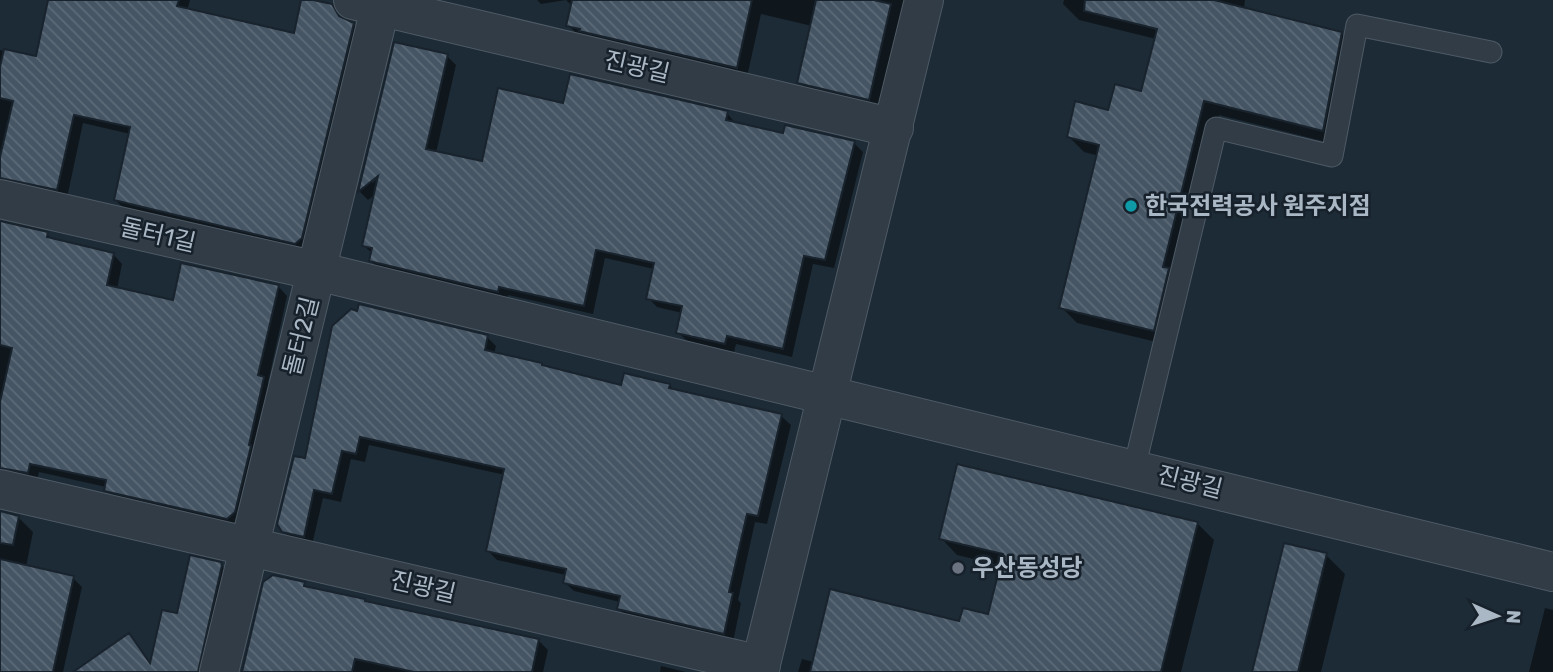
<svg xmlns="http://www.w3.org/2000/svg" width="1553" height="672" viewBox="0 0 1553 672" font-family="Rubik,'Noto Sans KR',sans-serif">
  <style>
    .shadow { fill: #0007; fill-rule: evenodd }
    .building { fill: url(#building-back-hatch); stroke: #19232d; stroke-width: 2 }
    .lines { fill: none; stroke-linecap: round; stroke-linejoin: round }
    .service-casing { stroke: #4e5a65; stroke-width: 23 }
    .minor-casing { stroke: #4e5a65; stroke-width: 40 }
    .tertiary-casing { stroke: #4e5a65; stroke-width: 40 }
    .service { stroke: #313c47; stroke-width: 21 }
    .minor { stroke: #313c47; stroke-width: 38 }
    .tertiary { stroke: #313c47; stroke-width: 38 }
    .culture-dot { fill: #0f9aa8; stroke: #17212b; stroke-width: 2.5 }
    .worship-dot { fill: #6b7280; stroke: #17212b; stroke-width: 2.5 }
    .labels { text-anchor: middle; stroke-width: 5; stroke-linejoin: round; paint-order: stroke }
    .street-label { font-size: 24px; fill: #aab7c4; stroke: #17212b }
    .poi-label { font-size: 24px; font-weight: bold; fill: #aab7c4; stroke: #17212b; text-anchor: start }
  </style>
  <defs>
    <pattern id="building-back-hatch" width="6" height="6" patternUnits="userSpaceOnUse" patternTransform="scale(1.75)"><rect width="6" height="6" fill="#455563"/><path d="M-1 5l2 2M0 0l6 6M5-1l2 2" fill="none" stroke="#5d6b78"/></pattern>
  </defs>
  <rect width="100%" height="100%" fill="#1d2b36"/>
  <!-- shadow -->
  <path class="shadow" d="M50,0H190L187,11L296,35L305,0L331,6L343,20L353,24L363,34L305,252L125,209L115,200L130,134L83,123L67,198L0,189V50L37,58Z
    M537,0H904L879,109L809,92L799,82L812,26L761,14L747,77L578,35L568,25L573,7L566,0L541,4Z
    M1064,0H1245L1244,9L1341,33L1357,49L1338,145L1219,115L1179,281L1169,345L1077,323L1061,307L1099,156L1084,152L1068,136L1143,93L1156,39L1079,20L1063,4Z
    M396,44L447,56L456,65L436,153L483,163L565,105L727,113L736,124L785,135L854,143L863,152L834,268L813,264L792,357L736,344L734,352L687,341L678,332L682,313L657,307L648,298L654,269L605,258L593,314L508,295L506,300L380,270L371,261L373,254L364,246L376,194L368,200L360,192ZM386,172L372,183V178Z
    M0,223L47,234L53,240L113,254L122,264L117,289L174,302L278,286L287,296L268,383L273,388L237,528L115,499L106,490V487L39,472L37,481L0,479Z
    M487,337L496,346L494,354L623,387L669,385L676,391L781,416L791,425L767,524L755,522L738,600L741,603L733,642L628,618L619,609L620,602L574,591L564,582L566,575L497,560L488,551L505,475L369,445L365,462L351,459L341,502L323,498L312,545L293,540L283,531L306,460Z
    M0,513L18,517L33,532L26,567L73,578L82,587L63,672H0Z
    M1197,523L1214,540L1181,672H798L802,659L814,662L990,616L1002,566L957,555L941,538Z
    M1326,555L1345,574L1321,672H1254Z
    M220,564L229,574L207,672H76L129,635L152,664L179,615Z
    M304,584L309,589L367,603L538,640L548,650L543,672H243Z
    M1545,608L1553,610V672H1529Z
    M661,666L686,672H660Z"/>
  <!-- building -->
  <path class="building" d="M48,0H179L177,6L294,33L301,0H313L332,4L339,16L354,23L302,238L295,244L114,200L130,127L74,115L57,190L0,178V157L13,101L0,98V67L4,49L36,56Z
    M572,0H752L737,68L579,31L580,29L566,26Z
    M816,0H874L891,4L869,100L797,83Z
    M1085,0H1214L1342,32L1323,131L1204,101L1163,267L1169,268L1154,331L1059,308L1099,145L1067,137L1075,101L1108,110L1115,84L1141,91L1157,29L1084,11Z
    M394,42L448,54L426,149L482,161L498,88L563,103L570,74L728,111L726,120L783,133L785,125L855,141L825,260L804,256L783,349L727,336L725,344L676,333L682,306L646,299L654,263L596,250L584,306L499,287L498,292L369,261L372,248L362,246L378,176L358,192Z
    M0,221L48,232L47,237L114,253L107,285L173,300L181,263L279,285L258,375L264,377L249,445L251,446L235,512L227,519L104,491L106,480L30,464L28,473L0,468V402L12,348L0,345Z
    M359,304L488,335L485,350L542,363V365L621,385L624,373L670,384L669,388L782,414L758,516L747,514L729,592L733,593L724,634L617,609L620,596L563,583L566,569L486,551L504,469L360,437L356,454L342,451L332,494L314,490L304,537L282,532L277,524L294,456L305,458L332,326L351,309L357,311Z
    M957,464L1198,522L1161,672H810L830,589L959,621L963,608L988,614L1003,554L939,539Z
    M0,511L19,516L13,545L0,543Z
    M1284,543L1327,553L1298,672H1252Z
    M190,555L221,562L222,565L198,672H73L129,633L150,663L162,610L177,613Z
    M0,559L74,576L53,672H0Z
    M273,575L305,582L304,586L365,599V601L539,639L532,672H414L355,659L352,672H242L263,582Z"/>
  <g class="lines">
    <defs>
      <path id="service" d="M1134,469L1216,128L1332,156L1357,25L1491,52"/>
      <path id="minor" d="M353,0L894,128
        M0,199L317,271L1553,572
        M0,489L761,665
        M219,672L382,0"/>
      <path id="tertiary" d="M759,672L924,0"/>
    </defs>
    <!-- service casing -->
    <use href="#service" class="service-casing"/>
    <!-- minor casing -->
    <use href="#minor" class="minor-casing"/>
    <!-- tertiary casing -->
    <use href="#tertiary" class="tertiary-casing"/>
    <!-- service -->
    <use href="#service" class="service"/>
    <!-- minor -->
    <use href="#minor" class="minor"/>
    <!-- tertiary -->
    <use href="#tertiary" class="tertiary"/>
  </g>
  <!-- markers -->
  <circle class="culture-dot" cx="1131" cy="206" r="7"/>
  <circle class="worship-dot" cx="958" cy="568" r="7"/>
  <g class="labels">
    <!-- street labels -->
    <g class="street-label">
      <text transform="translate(637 67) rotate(13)" y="8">진광길</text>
      <text transform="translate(158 235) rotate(13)" y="8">돌터1길</text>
      <text transform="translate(301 336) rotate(-76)" y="8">돌터2길</text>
      <text transform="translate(1190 482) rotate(14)" y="8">진광길</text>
      <text transform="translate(423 587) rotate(13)" y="8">진광길</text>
    </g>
    <!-- poi labels -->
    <g class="poi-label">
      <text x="1145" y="214">한국전력공사 원주지점</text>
      <text x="972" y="576">우산동성당</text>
    </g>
  </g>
  <!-- north arrow -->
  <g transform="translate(1497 616) rotate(93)" stroke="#17212b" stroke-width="5" paint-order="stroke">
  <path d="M0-5L12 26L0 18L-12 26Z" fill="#aab7c4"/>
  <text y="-10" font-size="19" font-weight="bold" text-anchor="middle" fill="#aab7c4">N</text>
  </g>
</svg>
